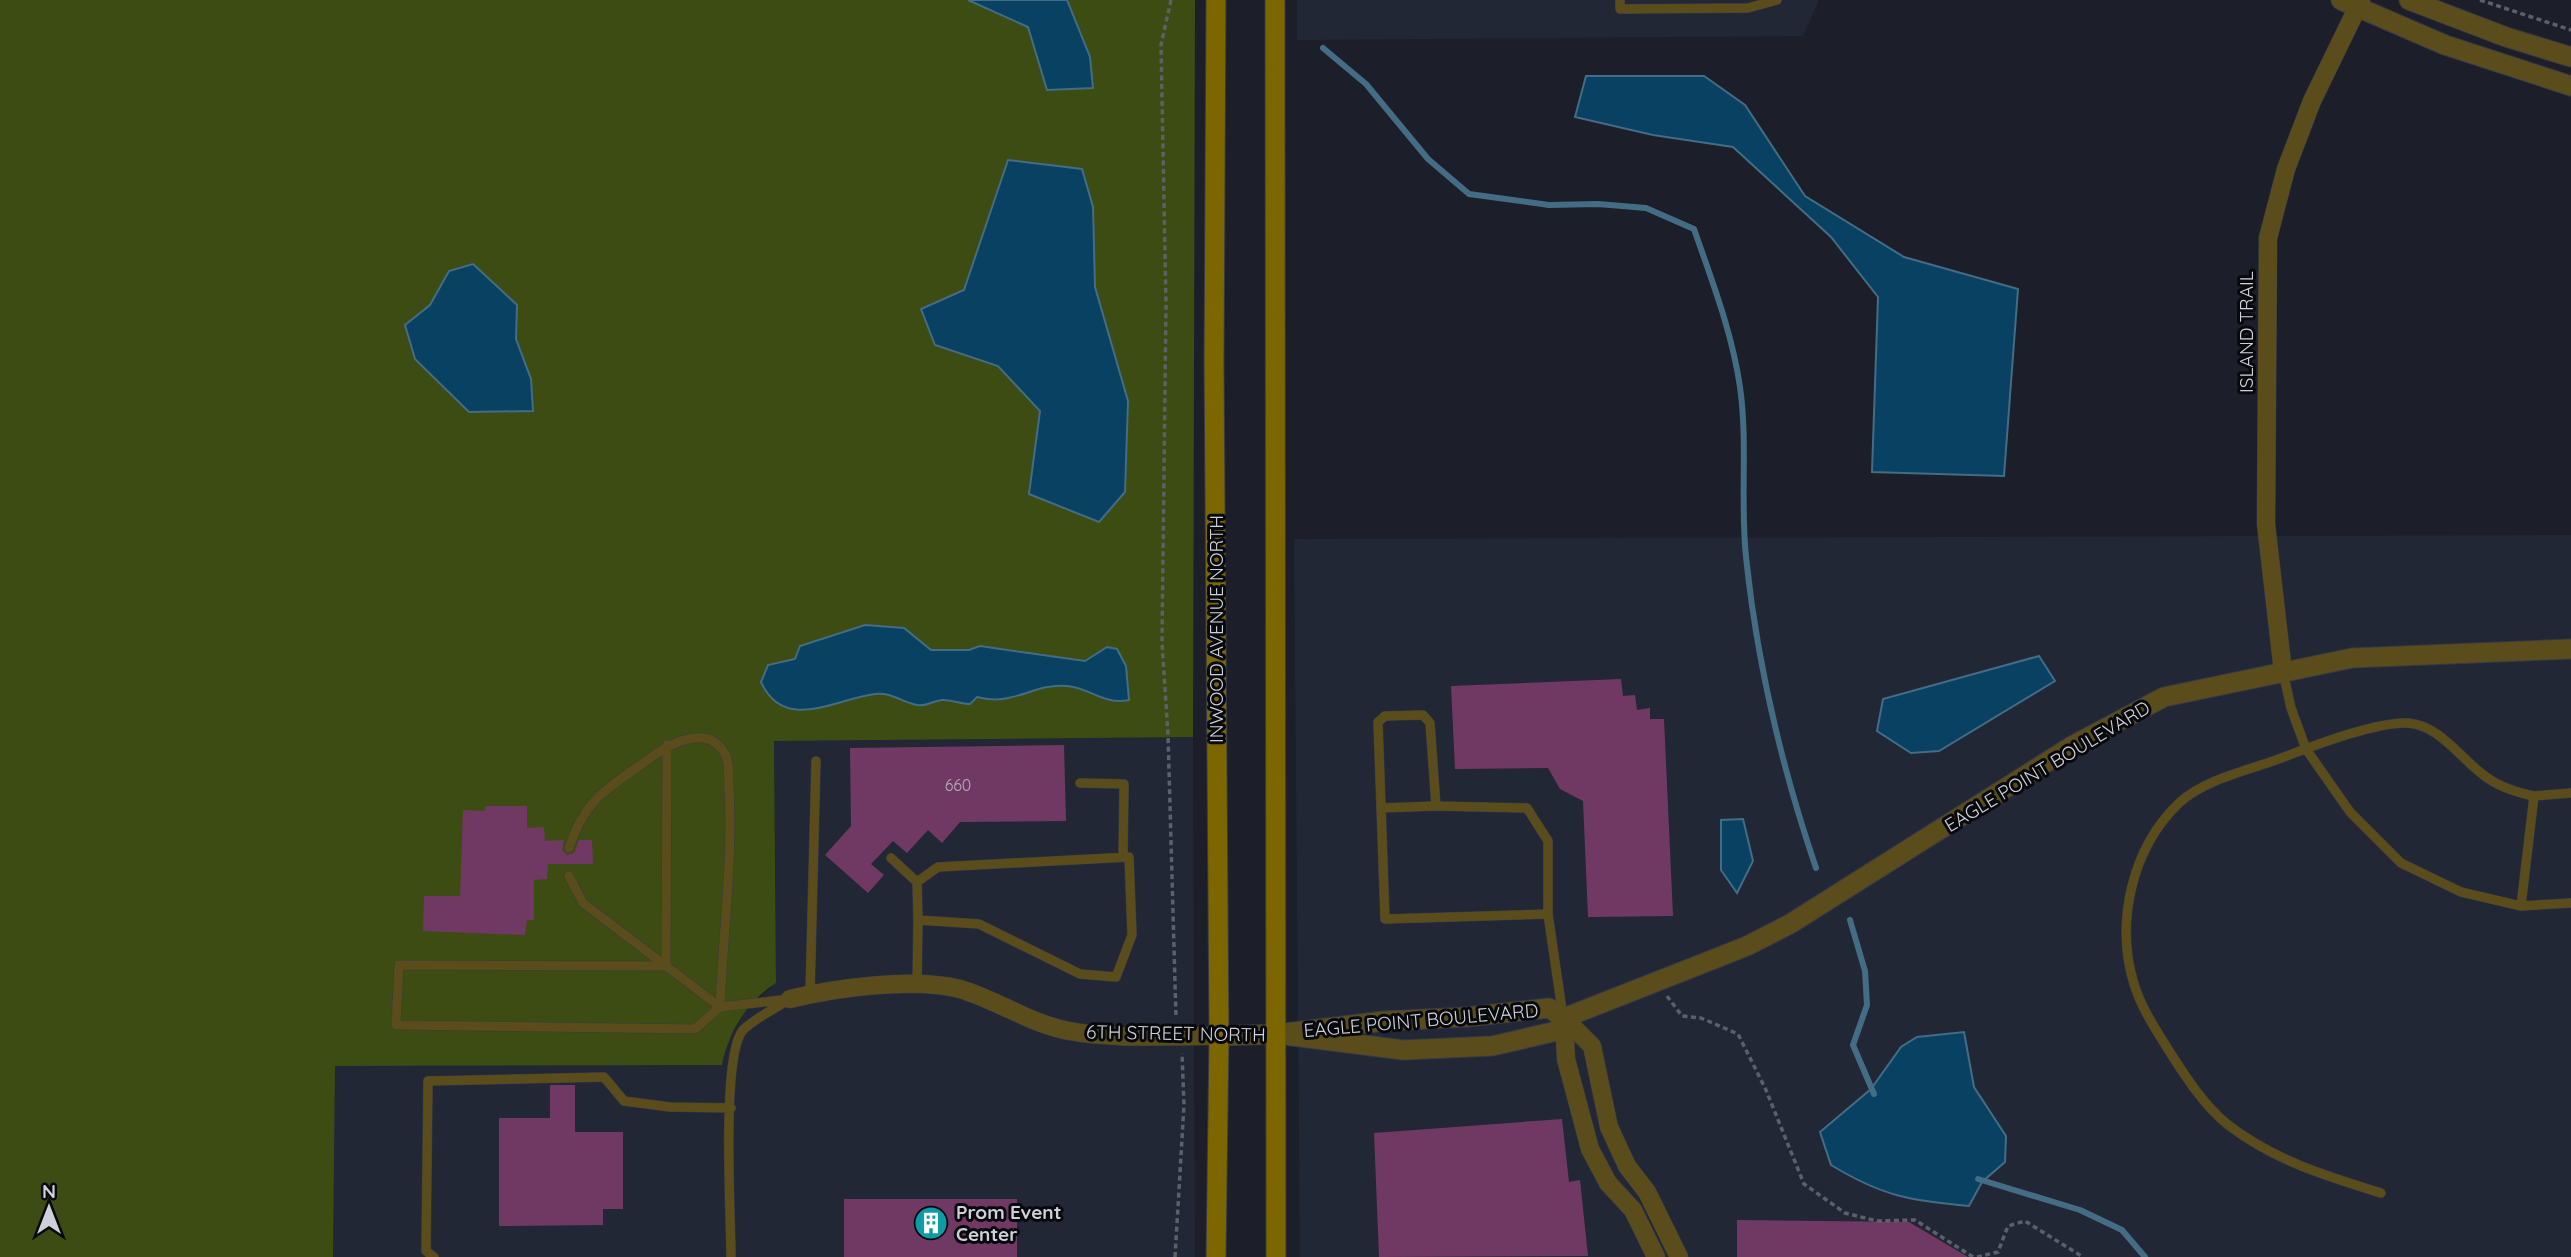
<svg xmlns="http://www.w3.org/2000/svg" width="2571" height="1257" viewBox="0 0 2571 1257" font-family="Quicksand,sans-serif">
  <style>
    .built { fill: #222736 }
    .green { fill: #3d4c12 }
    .water { fill: #084161; stroke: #436c85; stroke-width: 2 }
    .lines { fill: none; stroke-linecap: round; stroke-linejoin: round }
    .stream { stroke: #436c85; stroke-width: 6 }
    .building { fill: #703964 }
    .service-casing { stroke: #383b45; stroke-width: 10 }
    .minor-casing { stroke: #383b45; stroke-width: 19 }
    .tertiary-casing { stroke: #383b45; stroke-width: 21 }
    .secondary-casing { stroke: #383b45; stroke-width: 21 }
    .path { stroke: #5d6069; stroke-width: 3.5; stroke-dasharray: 5 3.5; stroke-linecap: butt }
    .service { stroke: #5a4d1b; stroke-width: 9 }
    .minor { stroke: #5a4d1b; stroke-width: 18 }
    .tertiary { stroke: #5a4d1b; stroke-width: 19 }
    .secondary { stroke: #7b6600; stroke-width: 19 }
    .labels { text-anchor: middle; stroke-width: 6; stroke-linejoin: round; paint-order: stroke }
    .number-label { font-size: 16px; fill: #b6abbb }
    .street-label { font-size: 19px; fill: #ced1d8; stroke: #08090d }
    .poi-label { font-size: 19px; font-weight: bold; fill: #ced1d8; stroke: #08090d; text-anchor: start }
  </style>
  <rect width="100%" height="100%" fill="#1c1f29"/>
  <!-- built -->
  <path class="built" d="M1297,0H1819L1803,36L1297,40Z
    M2571,535V1257H1300L1294,539Z
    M1193,737L1195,1257H333L334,1066L722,1065L728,1042L744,1013L776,983L774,741Z"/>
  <!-- green -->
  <path class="green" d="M0,0H1195L1193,737L774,741L776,983C747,1001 728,1033 722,1065L335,1066L333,1257H0Z"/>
  <!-- water -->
  <path class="water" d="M968,0H1067L1090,57L1093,88L1047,90L1028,27Z
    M1586,76H1704L1745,105L1805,196L1904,257L2018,289L2004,476L1872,472L1878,297L1831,237L1733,147L1653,135L1575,117Z
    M1008,160L1082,169L1093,207L1095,287L1128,401L1125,492L1099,522L1029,494L1040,411L998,366L935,345L921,309L964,290Z
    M473,264L517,305L516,339L531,379L533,411L469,412L415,359L405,325L430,305L449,271Z
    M865,625L904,628L931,650H969L980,646L1085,661L1107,647L1117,649L1126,666L1129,700C1104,705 1090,688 1067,686C1033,683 1013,707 977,697L970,704C961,704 952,700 943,700C934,700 926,707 917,705C902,702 891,692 875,694C835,699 784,733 761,682L768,665L795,659L800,646Z
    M2039,656L2055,681L1939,751L1911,753L1877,731L1883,699Z
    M1743,819L1753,861L1737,893L1721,870V820Z
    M1964,1032L1974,1087L2006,1136L2005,1162L1982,1182L1969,1206C1909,1200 1884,1197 1831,1165L1820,1132L1871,1089L1901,1047L1917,1037Z"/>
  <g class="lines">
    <!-- stream -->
    <path class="stream" d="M1323,48L1366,84L1428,159L1469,194L1549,205L1598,204L1646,208L1694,229C1712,281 1732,332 1740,387C1748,443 1740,501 1746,557C1757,663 1782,768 1816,868
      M1850,920L1865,971L1867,1005L1853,1045L1874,1094
      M1978,1179L2080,1210L2122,1230L2145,1257"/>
  </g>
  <!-- building -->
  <path class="building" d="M1621,679L1623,696L1635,695L1637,710L1650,708V719H1664L1673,916L1588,917L1583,801L1560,789L1548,768L1455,769L1451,686Z
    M1064,745L1066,821L960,822L942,843L928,830L907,853L893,841L871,864L884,875L868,893L825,855L851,826L850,748Z
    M485,806H527V828L544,827L545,841L564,840L562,850L567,855L574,853L579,840H592L593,864H548L547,879L534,880V920H527L525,935L423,931L424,896H460L463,810L485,811Z
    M550,1085H575V1132H623V1209H603V1225L499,1226V1118H550Z
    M1562,1119L1569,1182L1580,1180L1588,1256L1379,1257L1374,1133Z
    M844,1199H1017V1257H844Z
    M1737,1220L1909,1222L1968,1257H1737Z"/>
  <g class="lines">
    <defs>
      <path id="service" d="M1620,0V9L1748,8L1777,0
        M2283,672L2291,708L2306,749L2350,812L2401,863L2461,892L2521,906L2571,903
        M1080,783L1124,784L1123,857
        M2534,796L2571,793
        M1381,808L1436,806
        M569,848C585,798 609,788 649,759C670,743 710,722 726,756C730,764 728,778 729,787C733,860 723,934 720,1007L790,999
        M1129,857L1132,935L1116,977L1080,974L979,924L918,920L917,882L938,867Z
        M891,858L917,882
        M569,876L583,903L720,1007L695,1029L396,1025L399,965L666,966L667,745
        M1548,914L1385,919L1378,722L1385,716L1423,715L1430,723L1436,806L1527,808L1548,841V914L1563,1017
        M917,984L918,920
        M810,994L816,761
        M2381,1193C2326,1176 2273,1160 2227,1124C2204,1105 2187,1079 2171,1054C2157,1031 2142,1010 2134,984C2115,922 2132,848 2179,803C2204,780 2245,771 2276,760C2308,748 2376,721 2408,723C2438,725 2459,756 2481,773C2496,786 2514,792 2534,796L2521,906
        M434,1257L426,1251L428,1081L604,1077L624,1101L670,1107L731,1108
        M731,1257C731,1217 721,1055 743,1030C755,1018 775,1009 788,1000"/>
      <path id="minor" d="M2283,672L2266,524L2268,238L2286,169L2312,101L2361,0
        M790,999C835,988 914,977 960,989C997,1000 1031,1024 1069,1031C1118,1040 1169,1035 1219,1036
        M1564,1018L1592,1046L1609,1127L1627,1166L1647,1192L1679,1257
        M1564,1018L1566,1059L1590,1149L1608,1183L1633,1210L1656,1257"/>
      <path id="tertiary" d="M2341,0L2445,45L2571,86
        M2409,0L2506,37L2571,57
        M1277,1034L1403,1050L1492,1046L1557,1031L1564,1018L1747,946L1790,924L2072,746L2164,697L2352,658L2571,649
        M1219,1036L1277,1034L1384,1021L1467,1017L1549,1008L1564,1018"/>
      <path id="secondary" d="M1216,0L1214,364L1219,1036L1216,1257
        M1275,0L1276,1257"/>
    </defs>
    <!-- service casing -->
    <use href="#service" class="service-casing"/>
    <!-- minor casing -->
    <use href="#minor" class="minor-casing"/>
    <!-- tertiary casing -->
    <use href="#tertiary" class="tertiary-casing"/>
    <!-- secondary casing -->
    <use href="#secondary" class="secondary-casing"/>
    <!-- path -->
    <path class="path" d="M1171,0L1161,45L1166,305L1162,642L1168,735L1176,1018
      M2480,0L2571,30
      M1667,996L1682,1016L1701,1018L1738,1034L1766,1090L1804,1184L1845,1213L1877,1221L1915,1220L1973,1257
      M1175,1257L1184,1105L1182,1053
      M1977,1257L1998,1252L2008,1226L2025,1221L2083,1257"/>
    <!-- service -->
    <use href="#service" class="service"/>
    <!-- minor -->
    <use href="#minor" class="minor"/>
    <!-- tertiary -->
    <use href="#tertiary" class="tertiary"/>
    <!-- secondary -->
    <use href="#secondary" class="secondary"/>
  </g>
  <!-- icons -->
  <defs>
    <symbol id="building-disc" viewBox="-11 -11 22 22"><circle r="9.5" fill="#0f9aa8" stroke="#08090d"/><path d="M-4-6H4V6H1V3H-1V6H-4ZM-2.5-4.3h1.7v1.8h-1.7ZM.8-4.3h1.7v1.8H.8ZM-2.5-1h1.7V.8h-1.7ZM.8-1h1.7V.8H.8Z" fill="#fff"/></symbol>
  </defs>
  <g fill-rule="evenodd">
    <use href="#building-disc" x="912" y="1204" width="38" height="38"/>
  </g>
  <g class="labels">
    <!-- number labels -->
    <g class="number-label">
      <text x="958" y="791">660</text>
    </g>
    <!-- street labels -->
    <g class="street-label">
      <text transform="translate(2246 332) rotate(-90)" y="7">ISLAND TRAIL</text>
      <text transform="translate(1216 629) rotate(-90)" y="7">INWOOD AVENUE NORTH</text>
      <text transform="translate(2047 766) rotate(-31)" y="7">EAGLE POINT BOULEVARD</text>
      <text transform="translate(1421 1020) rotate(-5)" y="7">EAGLE POINT BOULEVARD</text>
      <text transform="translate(1176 1033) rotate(1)" y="7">6TH STREET NORTH</text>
    </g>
    <!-- poi labels -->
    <g class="poi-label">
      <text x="956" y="1219">Prom Event<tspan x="956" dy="22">Center</tspan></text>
    </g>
  </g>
  <!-- north arrow -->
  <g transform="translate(49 1208)" stroke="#08090d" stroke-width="5" paint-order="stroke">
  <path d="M0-5L12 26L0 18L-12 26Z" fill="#ced1d8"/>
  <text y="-10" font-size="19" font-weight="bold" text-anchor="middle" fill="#ced1d8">N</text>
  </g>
</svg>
